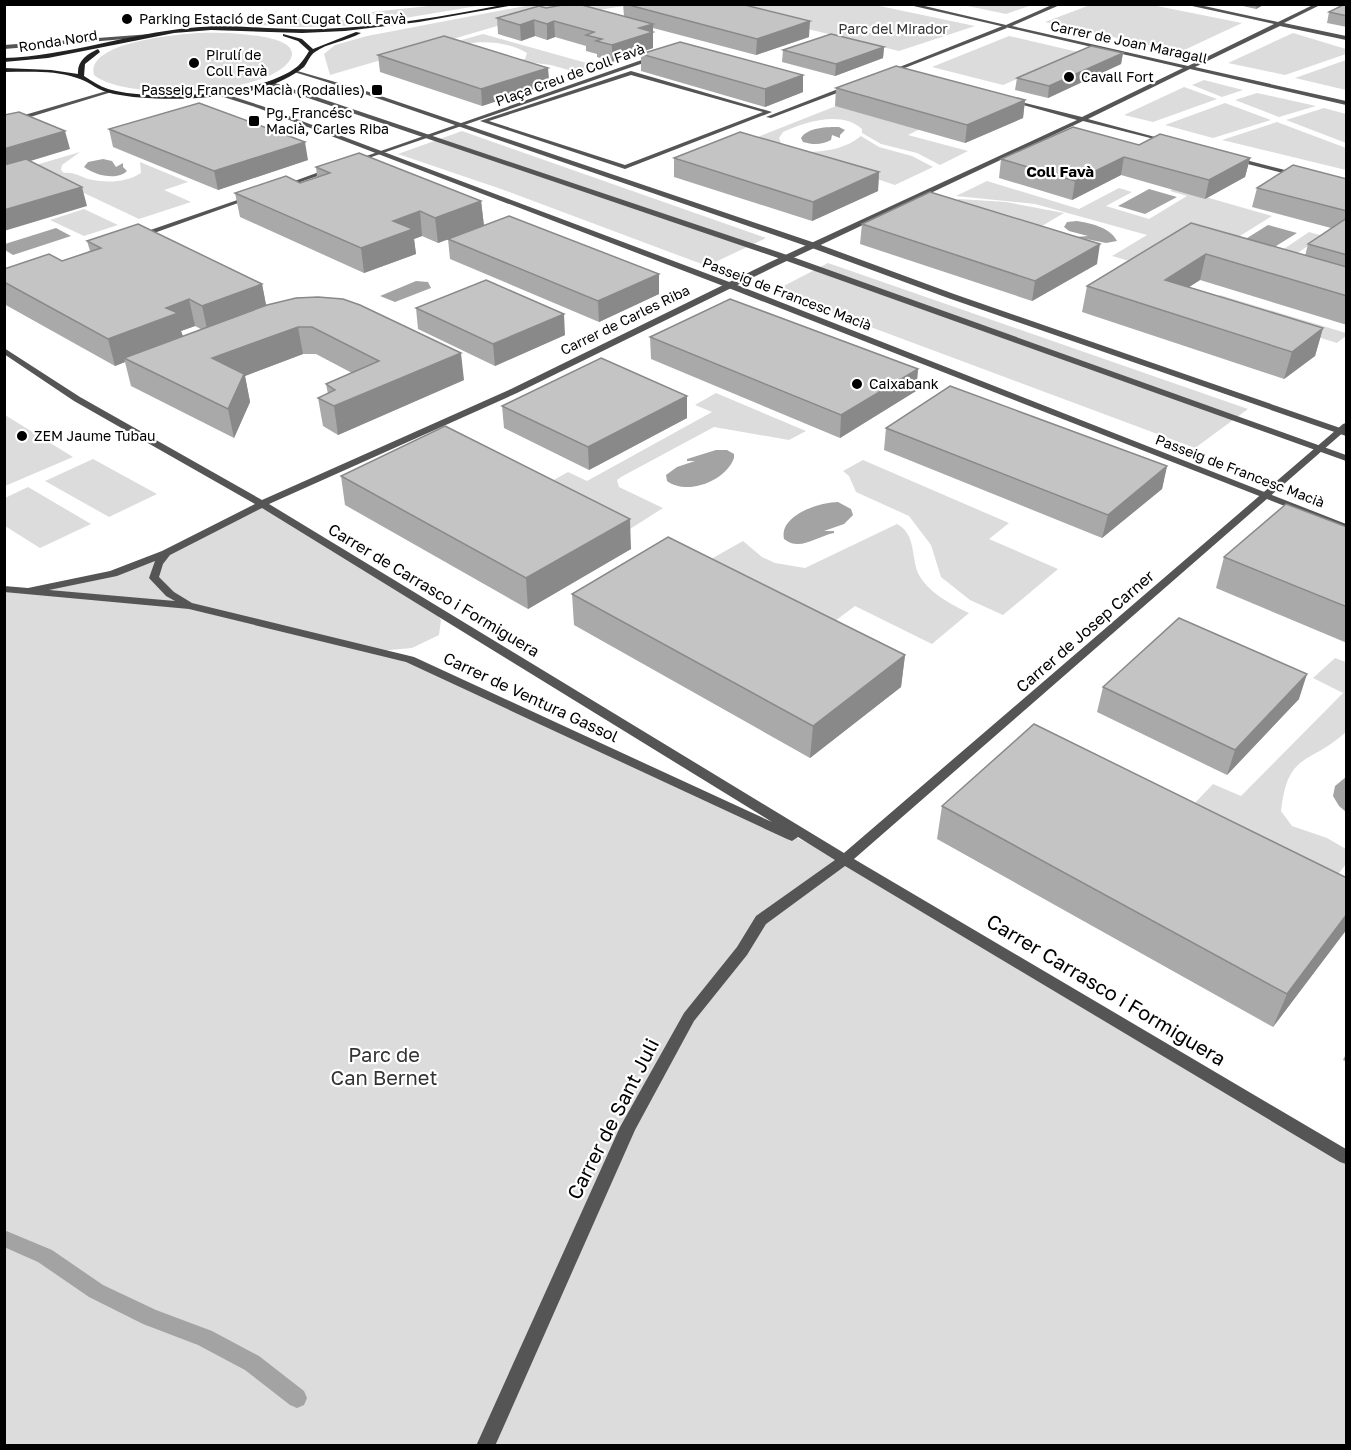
<svg xmlns="http://www.w3.org/2000/svg" width="1351" height="1450" viewBox="0 0 1351 1450" font-family="'Golos Text',sans-serif">
  <style>
    .green { fill: #dcdcdc }
    .water { fill: #a3a3a3 }
    .lines { fill: none; stroke-linecap: round; stroke-linejoin: round }
    .stream { fill: #a3a3a3; fill-rule: evenodd }
    .pedestrian { fill: #555; fill-rule: evenodd }
    .minor { fill: #555; fill-rule: evenodd }
    .tertiary { fill: #555; fill-rule: evenodd }
    .secondary { fill: #222; fill-rule: evenodd }
    .wall { fill: #a9a9a9; fill-rule: evenodd }
    .shaded-wall { fill: #898989 }
    .building { fill: #c4c4c4; stroke: #898989; stroke-width: 1.5 }
    .poi-dot { fill: #000; stroke: #fff; stroke-width: 2 }
    .labels { text-anchor: middle; stroke-width: 4.5; stroke-linejoin: round; paint-order: stroke }
    .far-poi-label { font-size: 14px; fill: #000; stroke: #fff; text-anchor: start }
    .far-park-label { font-size: 14px; fill: #333; stroke: #fff }
    .far-street-label { font-size: 14px; fill: #000; stroke: #fff }
    .far-neighbourhood-label { font-size: 15px; font-weight: bold; fill: #000; stroke: #fff }
    .street-label { font-size: 16px; fill: #000; stroke: #fff }
    .near-street-label { font-size: 20px; fill: #000; stroke: #fff }
    .near-park-label { font-size: 20px; fill: #333; stroke: #fff }
  </style>
  <rect width="100%" height="100%" fill="#fff"/>
  <!-- green -->
  <path class="green" d="M438,5H483L381,22L371,12Z
    M530,5H631L504,24L330,75L324,54L335,45L367,36Z
    M708,5H875L975,26L899,51Z
    M963,5L1032,4V5L1006,14Z
    M1152,5L1242,23L1180,52L1045,22L1090,5Z
    M322,15L366,25L302,27L238,24Z
    M200,33C212,32 307,32 290,60C268,96 124,101 94,75C85,42 179,34 200,33Z
    M1293,33L1346,49V54L1285,75L1228,63Z
    M483,34L601,67L582,74L551,65L519,61L525,59L527,53C512,43 484,40 467,44C457,46 454,49 444,45Z
    M1009,36L1078,52L1003,85L932,67Z
    M1346,60V90L1295,78Z
    M1204,80L1243,90L1222,97L1192,85Z
    M1184,87L1217,99L1153,122L1124,115Z
    M1257,93L1316,106L1279,117L1235,100Z
    M1225,103L1271,120L1213,138L1165,125Z
    M836,106L920,129L908,135L968,151L940,165L917,153L881,144L862,133V129C842,110 804,122 783,132L779,138L781,143L787,147L735,146Z
    M1324,108L1346,114V143L1286,120Z
    M1277,122L1346,148V170L1222,140Z
    M462,131L766,238L707,266L501,189L398,154Z
    M861,136L879,147L912,156L933,167L895,185L807,156L811,152C828,151 847,148 861,136Z
    M80,152L62,165L61,170L64,173C73,172 79,176 88,179C104,183 126,183 141,173L140,162L188,182L164,190L191,202L139,219L29,167Z
    M987,181L1079,209L1119,188L1132,192L1106,206L1149,219L1187,196L1170,191L1174,188L1272,216L1227,244L1272,257L1309,232L1323,236L1275,268L1172,238L1133,262L1112,256L1147,235L1035,204L956,196Z
    M959,199L1006,202L1064,213L1042,226L948,204Z
    M84,209L118,225L84,236L50,220Z
    M828,263L1248,409L1195,448L774,291Z
    M1220,295L1346,333V336L1337,343L1264,320L1190,316Z
    M716,393L806,431L789,440L714,427L621,477L617,480L619,487L663,508L630,529L541,487L568,472L587,481L712,412L695,405Z
    M4,415H5L73,457L5,486Z
    M93,459L157,494L109,517L45,481Z
    M863,460L1009,523L989,539L1058,569L1003,615L970,600L941,577L931,545L909,516L856,492L849,476L843,471Z
    M28,487L91,524L40,548L5,526V498Z
    M262,504L435,611L441,620L439,635L412,648L379,651L410,659L845,860L1346,1157V1445H5L4,588C97,594 182,545 262,504Z
    M897,524C916,534 911,556 918,573C927,592 952,605 969,613L932,644L855,606L831,624L704,563L743,541L762,557L775,563L805,568Z
    M1335,658L1346,662V732C1308,766 1288,751 1281,811L1292,826L1327,838L1346,849V864L1333,881L1191,807L1213,784L1241,796L1343,693L1313,678Z"/>
  <!-- water -->
  <path class="water" d="M839,127L845,130L840,135V138L832,135L831,140C822,145 813,145 803,142L801,138C808,127 827,127 839,127Z
    M103,159L112,161L116,167L123,163V167L127,171C117,181 94,175 84,167L88,162Z
    M1149,189L1177,197L1145,214L1118,206Z
    M1077,221C1091,223 1111,228 1117,241L1106,243L1076,237L1088,236L1069,231L1064,227L1067,222Z
    M1268,225L1297,233L1268,251L1239,243Z
    M56,228L71,236L13,255L5,250V244Z
    M416,281L428,282L431,288L395,302L380,296Z
    M716,450H727L734,454V458C726,481 687,496 667,481L666,475L677,467L695,461H687V459Z
    M838,502L851,509L853,515L844,524L824,531H834V533C817,536 800,552 784,539C779,515 820,502 838,502Z
    M1346,777V812L1339,806L1333,796L1335,786Z"/>
  <g class="lines">
    <!-- stream -->
    <path class="stream" d="M4,1230L52,1250L103,1285L156,1310L212,1331L259,1356L304,1391L307,1398L304,1405L297,1408L290,1405L245,1370L198,1345L143,1324L89,1297L38,1262L4,1247Z"/>
    <!-- pedestrian -->
    <path class="pedestrian" d="M1005,25L1007,28L897,71L892,70Z
      M631,71L772,112L625,169L480,121ZM631,75L763,112L625,165L489,121Z
      M269,81L790,256L1346,455V461L784,260L267,84Z"/>
    <!-- minor -->
    <path class="minor" d="M905,4H916L1006,25L1054,4H1062L1012,26L1188,66L1274,24L1183,4H1195L1278,22L1315,4H1322L1284,23L1346,36V40L1280,26L1195,67L1346,101V105L1190,69L1088,119L1170,141V143L1083,121L774,267L517,393L269,504L844,853L1343,424L1346,423V430L854,859L1346,1149V1164L1340,1162L845,866L766,924L747,955L694,1021L635,1130L495,1446H476L620,1127L684,1013L737,947L756,916L835,860L798,837L792,841L787,839L406,662L189,609L4,592V586L28,588L110,571L162,551L255,504L74,401L4,354V348L80,397L262,500L511,389L768,263L1077,120L1009,101V99L1082,117L1183,68ZM262,508L772,822L414,657L192,603L174,592L159,577L163,564L170,555ZM155,561L149,578L166,596L175,601L49,590L117,576Z
      M151,34L149,37L4,49V45Z
      M656,55L658,58L357,162L352,161Z
      M851,84L853,87L771,118L766,117Z
      M110,90L115,91L4,125V121Z
      M1234,157L1301,174L1302,175L1299,177L1232,160V158Z
      M330,168L333,170L332,171L286,187L281,186Z
      M249,196L255,197L140,238L133,236Z"/>
    <!-- tertiary -->
    <path class="tertiary" d="M294,70L366,91L818,244L954,294L1346,430V436L948,298L812,248L362,93L294,72Z
      M216,91L262,106L732,283L1346,524V530L726,287L258,108L214,94Z"/>
    <!-- secondary -->
    <path class="secondary" d="M507,4H520L419,22L345,31L302,33L211,30L174,33L48,58L4,62V58C67,56 127,34 189,28C233,23 277,31 321,29C384,27 445,16 507,4Z
      M356,32L361,33C347,41 327,43 315,52C310,55 308,62 304,67C299,71 291,76 285,79C244,100 159,103 114,94C97,91 91,82 77,78C55,70 28,72 4,72V68L51,70L78,74C77,61 87,54 98,49L100,52L85,64L84,76C92,81 99,86 108,89C152,102 262,96 298,66C302,62 306,56 309,51L298,41L283,36V34L302,39L313,49Z"/>
  </g>
  <!-- wall -->
  <path class="wall" d="M623,4L809,37L756,55L653,28V48L612,62L597,57V54L586,51V46L555,37L547,40L535,36L521,41L498,34L497,18L546,8L624,16Z
    M1234,4H1265L1256,9Z
    M1347,4V27L1327,23L1329,12Z
    M884,47L883,58L835,76L782,62L783,50Z
    M1123,53L1121,64L1048,98L1015,90L1017,78Z
    M641,54L803,92L765,107L641,71Z
    M378,55L548,68L549,84L482,106L380,72Z
    M836,88L1025,100L1023,118L965,143L835,106Z
    M109,129L308,160L218,190L113,147Z
    M1139,145L1250,158L1245,177L1205,199L1121,175L1072,200L999,178L1001,159Z
    M674,158L879,172L878,191L812,221L674,177Z
    M316,167L481,201L484,226L438,243L422,236L414,239L416,254L364,273L240,217L235,193L300,183L317,177Z
    M1347,179V325L1200,280L1189,287L1323,328L1315,356L1284,379L1082,312L1087,286L1191,223L1305,256L1308,244L1331,228L1252,207L1257,188Z
    M862,224L1097,264L1032,301L860,244Z
    M448,239L659,294L599,322L450,259Z
    M87,241L262,284L266,305L464,380L338,435L323,426L318,398L328,394L326,384L352,373L316,354H303L245,376L250,402L234,438L131,386L125,362L115,366L4,304V269L62,261L90,251ZM195,326L201,329L183,336L181,331Z
    M416,308L565,335L495,366L418,329Z
    M650,337L918,369L916,391L840,438L651,359Z
    M502,406L687,418L589,470L504,428Z
    M886,428L1167,466L1162,489L1102,538L884,450Z
    M341,476L631,549L528,609L345,505Z
    M1347,527V643L1216,588L1224,557Z
    M572,594L905,655L901,687L810,758L574,625Z
    M1103,687L1299,699L1227,775L1097,712Z
    M942,806L1347,878V929L1273,1027L937,839Z
    M1347,1052V1062L1343,1060Z"/>
  <!-- shaded-wall -->
  <path class="shaded-wall" d="M1257,4H1265L1256,9Z
    M534,20L535,36L521,41L520,25Z
    M554,21L555,37L547,40V24Z
    M810,21L809,37L756,55L757,39Z
    M653,24V48L612,62V45L639,28Z
    M884,47L883,58L835,76L836,64Z
    M1123,53L1121,64L1048,98L1049,86Z
    M548,68L549,84L482,106L481,89Z
    M803,75V92L765,107V89Z
    M1025,100L1023,118L965,143L967,125Z
    M65,131L70,149L4,169V149Z
    M305,142L308,160L218,190L214,171Z
    M1124,157L1121,175L1072,200L1075,181Z
    M1250,158L1245,177L1205,199L1209,180Z
    M879,172L878,191L812,221L813,202Z
    M82,187L87,206L4,231V210Z
    M481,201L484,226L438,243L435,218Z
    M420,211L422,236L414,239L416,254L364,273L361,248L393,221Z
    M1100,244L1097,264L1032,301L1035,281Z
    M1206,254L1200,280L1160,306L1165,280Z
    M659,274V294L599,322L598,301Z
    M262,284L267,310L208,333L202,306Z
    M189,299L195,326L181,331L184,340L124,358L125,362L115,366L108,339L166,308Z
    M564,314L565,335L495,366L493,344Z
    M298,327L303,354L245,376L250,402L234,438L228,409L212,358Z
    M1323,328L1315,356L1284,379L1292,352Z
    M461,353L464,380L338,435L334,406Z
    M918,369L916,391L840,438L841,415Z
    M687,396V418L589,470L588,447Z
    M1167,466L1162,489L1102,538L1108,515Z
    M630,519L631,549L528,609L526,578Z
    M905,655L901,687L810,758L813,726Z
    M1307,674L1299,699L1227,775L1235,750Z
    M1347,914V929L1273,1027L1287,994Z"/>
  <!-- building -->
  <path class="building" d="M568,4H578L653,24L639,28L653,32L612,45L596,41L602,39L586,35L594,32L554,21L547,24L534,20L520,25L497,18L539,6L546,8Z
    M625,4H741L810,21L757,39Z
    M1345,4H1347V16L1329,12Z
    M831,34L884,47L836,64L783,50Z
    M444,36L548,68L481,89L378,55Z
    M680,42L803,75L765,89L641,54Z
    M1091,46L1123,53L1049,86L1017,78Z
    M896,66L1025,100L967,125L836,88Z
    M199,103L305,142L214,171L109,129Z
    M19,112L65,131L4,149V115Z
    M1073,127L1139,145L1160,134L1250,158L1209,180L1124,157L1075,181L1001,159Z
    M740,132L879,172L813,202L674,158Z
    M359,153L481,201L435,218L420,211L393,221L413,229L361,248L235,193L286,176L300,183L330,173L316,167Z
    M26,159L82,187L4,210V165Z
    M1293,165L1347,179V211L1257,188Z
    M930,192L1100,244L1035,281L862,224Z
    M509,216L659,274L598,301L448,239Z
    M1347,218V255L1308,244Z
    M1191,223L1347,267V296L1206,254L1165,280L1323,328L1292,352L1087,286Z
    M138,224L262,284L202,306L189,299L166,308L178,313L108,339L4,282V269L49,254L62,261L101,248L87,241Z
    M486,280L564,314L493,344L416,308Z
    M318,297L343,299L360,305L461,353L334,406L318,398L335,390L326,384L379,361L312,327H298L212,358L244,374L228,409L124,358L267,305L296,298Z
    M730,299L918,369L841,415L650,337Z
    M601,358L687,396L588,447L502,406Z
    M950,386L1167,466L1108,515L886,428Z
    M445,426L630,519L526,578L341,476Z
    M1286,504L1347,527V607L1224,557Z
    M668,537L905,655L813,726L572,594Z
    M1179,618L1307,674L1235,750L1103,687Z
    M1034,724L1347,878V914L1287,994L942,806Z"/>
  <!-- markers -->
  <g class="poi-dot">
    <circle cx="127" cy="19" r="6"/>
    <circle cx="194" cy="63" r="6"/>
    <circle cx="1069" cy="77" r="6"/>
    <rect x="371" y="84" width="12" height="12" rx="3"/>
    <rect x="248" y="115" width="12" height="12" rx="3"/>
    <circle cx="857" cy="384" r="6"/>
    <circle cx="22" cy="436" r="6"/>
  </g>
  <g class="labels">
    <!-- far-poi labels -->
    <g class="far-poi-label">
      <text x="139" y="24">Parking Estació de Sant Cugat Coll Favà</text>
      <text x="206" y="60">Pirulí de<tspan x="206" dy="16">Coll Favà</tspan></text>
      <text x="1081" y="82">Cavall Fort</text>
      <text x="365" y="95" text-anchor="end">Passeig Frances Macià (Rodalies)</text>
      <text x="266" y="118">Pg. Francésc<tspan x="266" dy="16">Macià, Carles Riba</tspan></text>
      <text x="869" y="389">Caixabank</text>
      <text x="34" y="441">ZEM Jaume Tubau</text>
    </g>
    <!-- far-park labels -->
    <g class="far-park-label">
      <text x="893" y="34">Parc del Mirador</text>
    </g>
    <!-- far-street labels -->
    <g class="far-street-label">
      <text transform="translate(58 41) rotate(-9)" y="5">Ronda Nord</text>
      <text transform="translate(1129 42) rotate(12)" y="5">Carrer de Joan Maragall</text>
      <text transform="translate(570 75) rotate(-20)" y="5">Plaça Creu de Coll Favà</text>
      <text transform="translate(787 294) rotate(21)" y="5">Passeig de Francesc Macià</text>
      <text transform="translate(625 320) rotate(-26)" y="5">Carrer de Carles Riba</text>
      <text transform="translate(1240 471) rotate(21)" y="5">Passeig de Francesc Macià</text>
    </g>
    <!-- far-neighbourhood labels -->
    <g class="far-neighbourhood-label">
      <text x="1060" y="177">Coll Favà</text>
    </g>
    <!-- street labels -->
    <g class="street-label">
      <text transform="translate(434 590) rotate(31)" y="6">Carrer de Carrasco i Formiguera</text>
      <text transform="translate(1085 631) rotate(-41)" y="6">Carrer de Josep Carner</text>
      <text transform="translate(531 697) rotate(25)" y="6">Carrer de Ventura Gassol</text>
    </g>
    <!-- near-street labels -->
    <g class="near-street-label">
      <text transform="translate(1106 990) rotate(31)" y="7">Carrer Carrasco i Formiguera</text>
      <text transform="translate(613 1119) rotate(-63)" y="7">Carrer de Sant Juli</text>
    </g>
    <!-- near-park labels -->
    <g class="near-park-label">
      <text x="384" y="1062">Parc de<tspan x="384" dy="23">Can Bernet</tspan></text>
    </g>
  </g>
  <!-- border -->
  <rect width="1351" height="1450" fill="none" stroke="#000000" stroke-width="12"/>
</svg>
